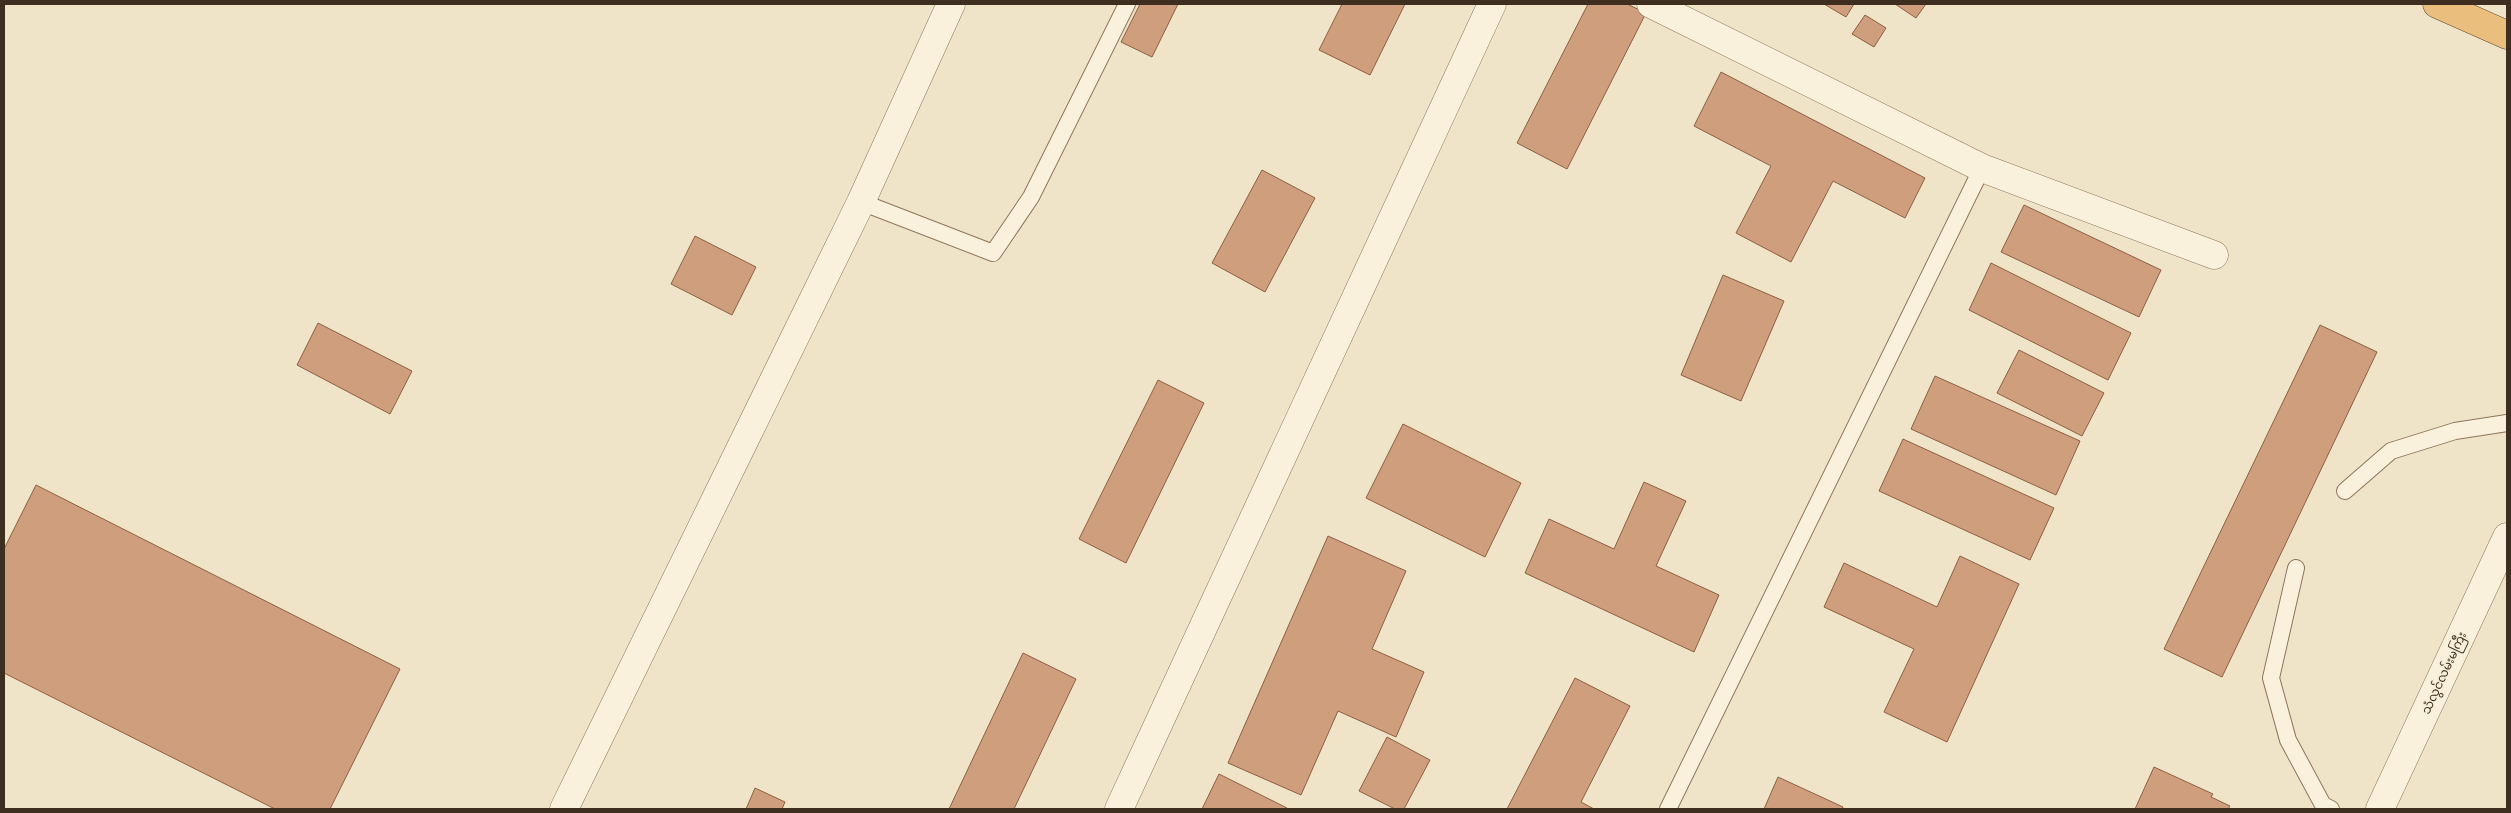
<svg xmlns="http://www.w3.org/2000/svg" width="2511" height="813" viewBox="0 0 2511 813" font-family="'Noto Serif','Noto Sans Myanmar',serif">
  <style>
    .building { fill: #cf9f7d; stroke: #8d5f41 }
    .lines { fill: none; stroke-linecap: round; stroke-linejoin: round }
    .service-casing { stroke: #8d765c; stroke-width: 18 }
    .minor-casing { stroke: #8d765c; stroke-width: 29 }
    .trunk-casing { stroke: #5b4430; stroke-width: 29 }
    .service { stroke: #faf1dc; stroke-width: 16 }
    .minor { stroke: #faf1dc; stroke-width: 28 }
    .trunk { stroke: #eabe7c; stroke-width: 28 }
    .labels { text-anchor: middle; stroke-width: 4; stroke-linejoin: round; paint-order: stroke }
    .street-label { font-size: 12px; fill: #3d2e20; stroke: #f7eed8 }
  </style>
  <rect width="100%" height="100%" fill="#f0e4c8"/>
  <!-- building -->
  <path class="building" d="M1140,4H1178L1152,57L1121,42Z
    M1342,4H1405L1370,75L1319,50Z
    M1588,4H1627L1646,13L1567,169L1517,143Z
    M1824,4H1854L1846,17Z
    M1895,4H1926L1916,18Z
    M1865,15L1886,28L1874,47L1852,34Z
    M1721,72L1925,178L1905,218L1833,181L1791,262L1736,233L1771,166L1694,126Z
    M1262,170L1315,198L1265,292L1212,263Z
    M2024,205L2161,270L2139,317L2001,252Z
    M695,236L756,267L732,315L671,284Z
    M1991,263L2131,333L2108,380L1969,310Z
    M1723,275L1784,301L1741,401L1681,375Z
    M318,323L412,371L390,414L297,365Z
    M2320,325L2377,352L2222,677L2164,649Z
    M2019,350L2104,393L2082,436L1997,393Z
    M1935,376L2080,441L2056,495L1911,429Z
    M1158,380L1204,403L1126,563L1079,539Z
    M1403,424L1521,483L1485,557L1366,498Z
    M1903,439L2054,508L2030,560L1879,491Z
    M1644,482L1686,501L1656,566L1719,595L1694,652L1525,573L1549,519L1614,549Z
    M36,485L400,669L330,809H275L4,673V549Z
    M1328,536L1406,571L1372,649L1424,672L1396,737L1338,711L1301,795L1228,763Z
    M1960,556L2019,584L1947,742L1884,712L1914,649L1824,607L1844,563L1937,607Z
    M1023,653L1076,679L1014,809H949Z
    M1575,678L1630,706L1581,802L1594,809H1507Z
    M1387,737L1430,760L1404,809H1395L1359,791Z
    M2154,767L2213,794L2211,797L2230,806L2228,809H2135Z
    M1219,774L1287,808V809H1202Z
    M1778,777L1843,807L1842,809H1764Z
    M755,788L785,802L782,809H746Z"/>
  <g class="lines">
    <defs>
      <path id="service" d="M861,202L993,253L1031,197L1127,4
        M2345,491L2391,451L2455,431L2507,423
        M2296,568L2271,678L2288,740L2323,805L2331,809
        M1668,809L1982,168"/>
      <path id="minor" d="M1651,4L1982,168L2214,255
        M564,809L861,202L951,4
        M1119,809L1492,4
        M2380,809L2507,537"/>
      <path id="trunk" d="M2437,4L2507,35"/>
    </defs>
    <!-- service casing -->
    <use href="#service" class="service-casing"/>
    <!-- minor casing -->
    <use href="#minor" class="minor-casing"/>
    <!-- trunk casing -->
    <use href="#trunk" class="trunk-casing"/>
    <!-- service -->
    <use href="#service" class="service"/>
    <!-- minor -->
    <use href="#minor" class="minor"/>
    <!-- trunk -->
    <use href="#trunk" class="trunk"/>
  </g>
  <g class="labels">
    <!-- street labels -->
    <g class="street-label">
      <text transform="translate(2444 673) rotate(-65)" y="4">သံလွင်လမ်းမကြီး</text>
    </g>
  </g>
  <!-- border -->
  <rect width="2511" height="813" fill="none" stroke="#3d2e20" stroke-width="10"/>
</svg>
